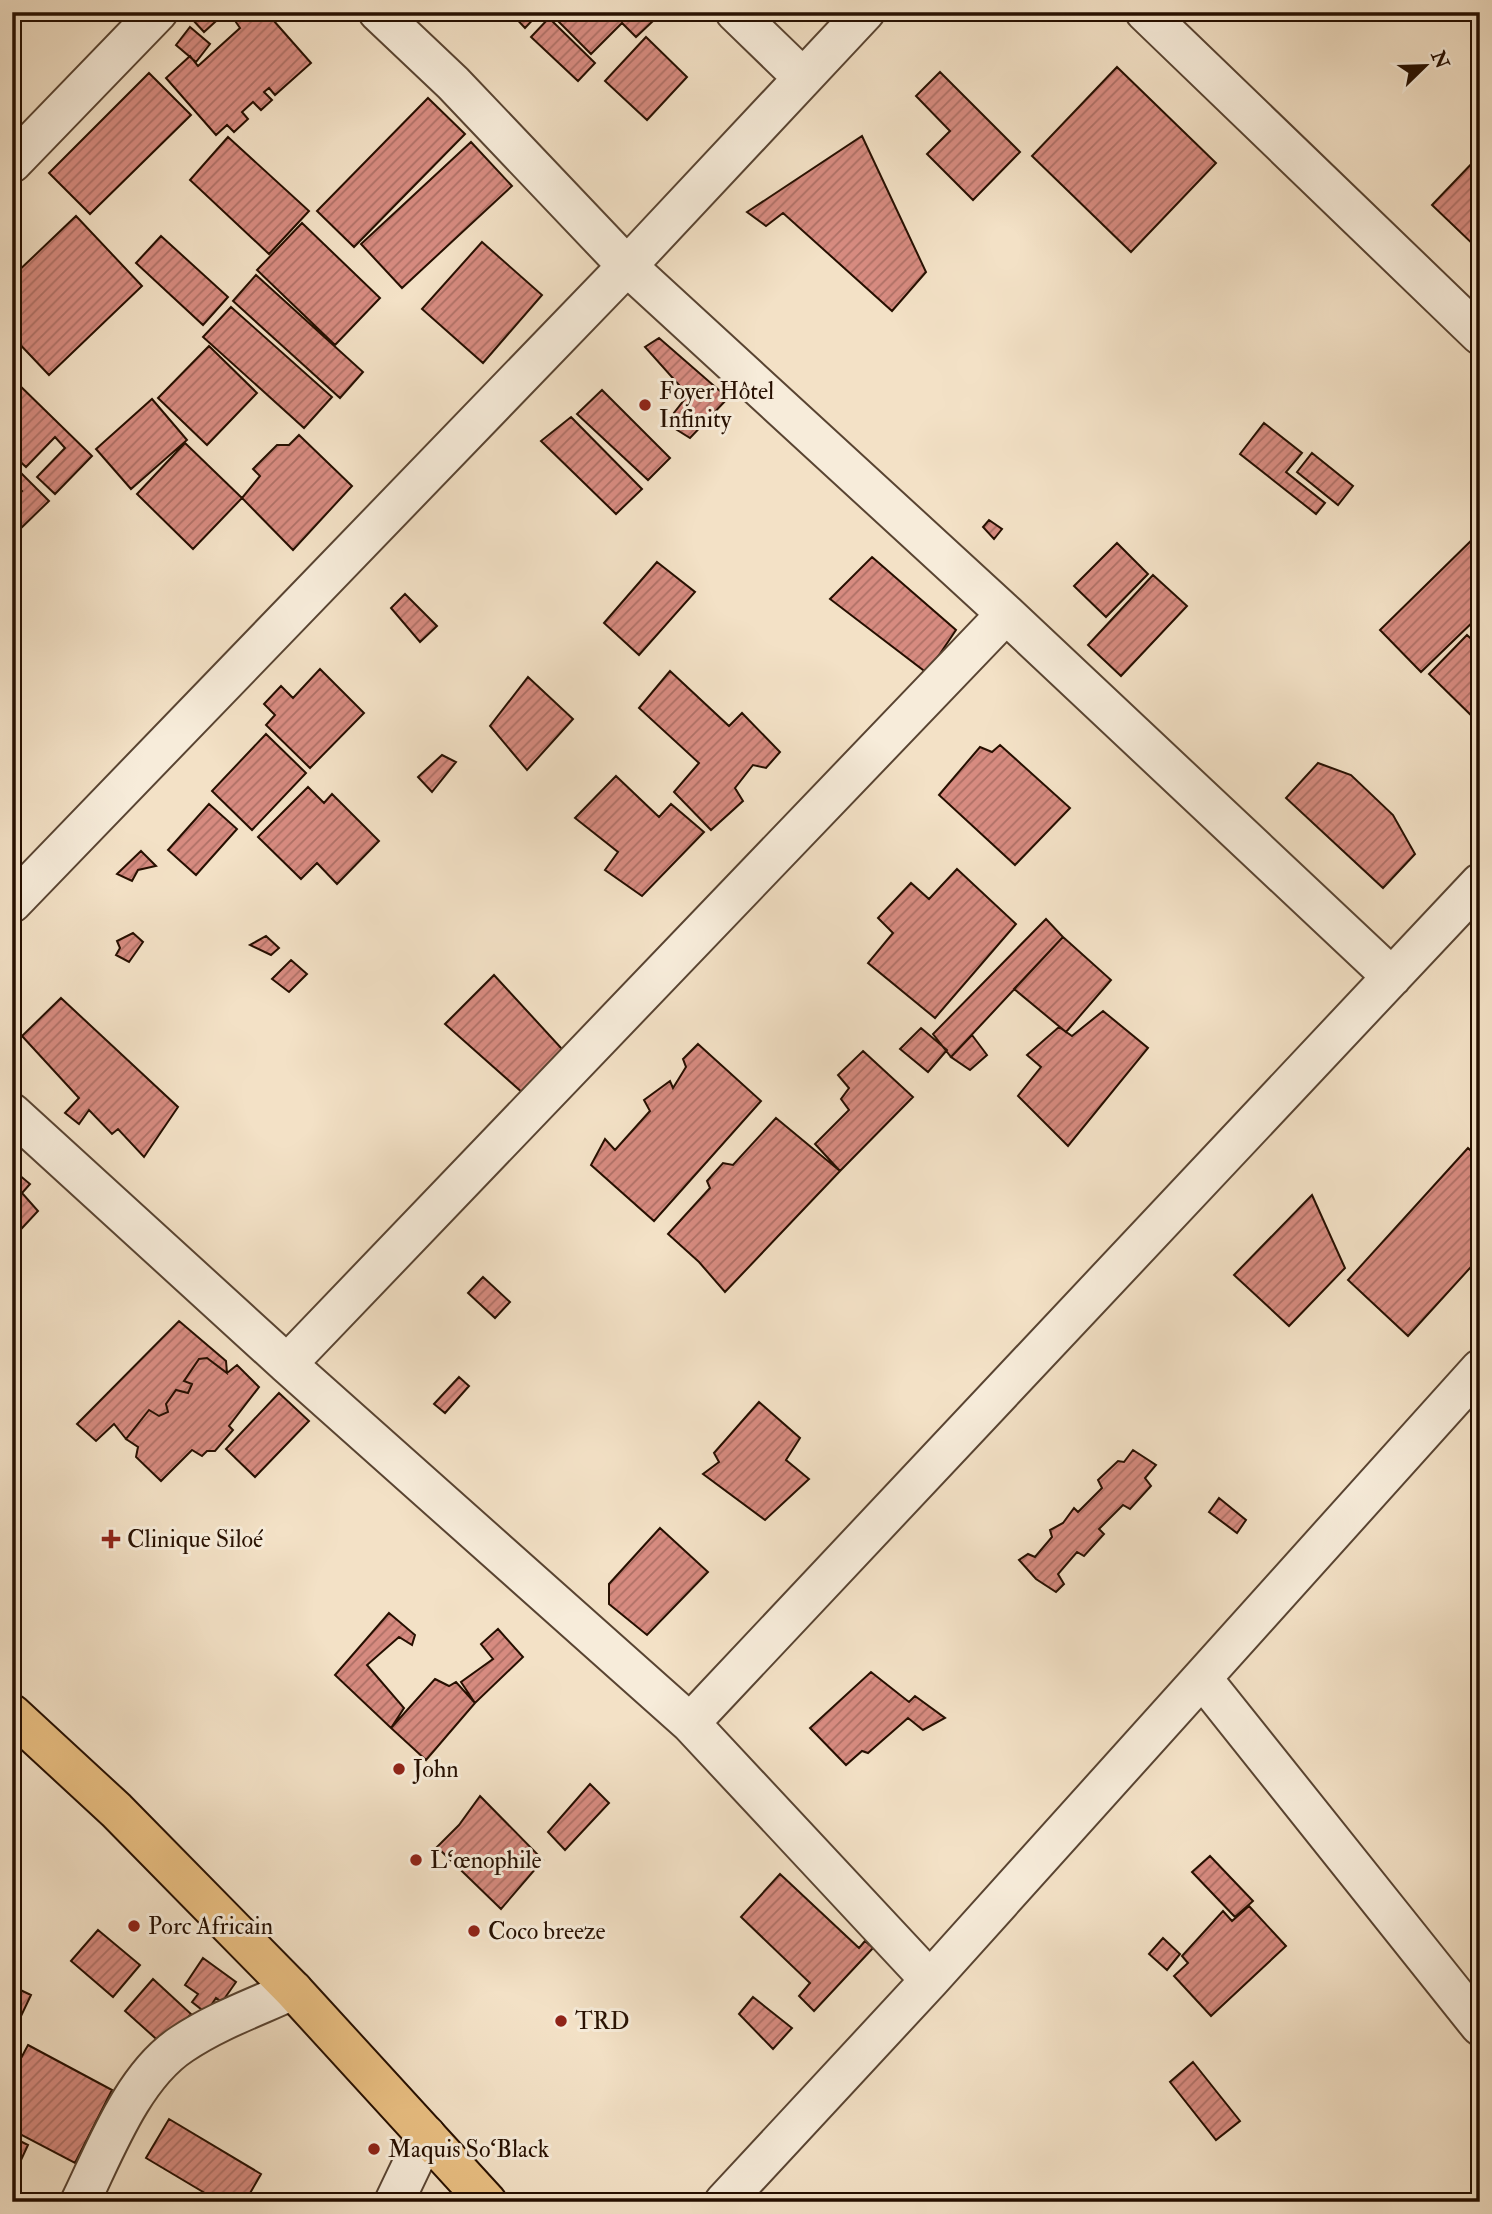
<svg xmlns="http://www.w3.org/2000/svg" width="1492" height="2214" font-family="'IM FELL Double Pica',serif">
	<defs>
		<pattern id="building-hatch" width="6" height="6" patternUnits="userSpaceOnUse" patternTransform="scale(1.75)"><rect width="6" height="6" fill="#d78b80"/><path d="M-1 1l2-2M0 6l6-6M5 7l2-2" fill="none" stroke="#ae7066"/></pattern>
	</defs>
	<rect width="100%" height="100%" fill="#f3e1c6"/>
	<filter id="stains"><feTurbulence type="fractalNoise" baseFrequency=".00286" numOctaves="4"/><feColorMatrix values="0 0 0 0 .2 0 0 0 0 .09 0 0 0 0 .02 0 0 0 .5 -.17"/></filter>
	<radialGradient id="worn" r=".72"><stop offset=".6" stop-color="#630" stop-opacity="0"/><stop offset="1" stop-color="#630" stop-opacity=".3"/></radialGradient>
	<path fill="url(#building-hatch)" stroke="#260f00" stroke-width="2" d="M199,12H226L204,32L192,19Z
		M266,12L311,63L275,95L269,88L264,92L272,100L261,110L253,102L242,112L248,119L234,132L227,125L216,135L166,78L190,56L198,66L240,28L229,12Z
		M510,12H540L525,28Z
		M549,12H644L653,21L636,37L622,23L591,54Z
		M549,18L595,63L578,81L531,37Z
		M190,27L210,44L196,62L176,45Z
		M646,37L687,77L647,120L605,81Z
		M1117,67L1216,163L1131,252L1032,156Z
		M940,72L1020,152L973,200L927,154L950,131L916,96Z
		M149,73L191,115L90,214L49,173Z
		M428,98L465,134L354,247L317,211Z
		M862,136L926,272L892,311L783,213L766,226L747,212Z
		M228,137L309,211L269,254L190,180Z
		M471,142L512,186L402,288L361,244Z
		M1478,157L1480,159V251L1432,205Z
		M76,216L142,286L49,375L12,336V277Z
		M302,223L380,298L335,345L257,270Z
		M161,236L228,297L203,325L136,263Z
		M482,242L542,295L483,363L422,309Z
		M256,275L363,372L340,398L233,301Z
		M231,307L332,397L304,428L203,337Z
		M659,338L728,398L690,438L666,423L688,395L645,347Z
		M209,346L257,393L207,445L158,398Z
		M12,378L92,456L55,494L37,477L65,448L55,437L26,467L12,454V416L20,409L12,401Z
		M602,390L670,458L648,480L577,414Z
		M152,399L187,440L131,489L96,449Z
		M571,417L642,489L616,514L541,441Z
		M1264,423L1302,453L1286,472L1325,503L1316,514L1240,454Z
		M299,435L352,486L293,550L242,498L260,476L253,469L277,445H289Z
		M185,443L242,498L193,549L137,494Z
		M1312,453L1353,486L1338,505L1297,472Z
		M12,464L49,501L18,531L12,525V501L22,491L12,483Z
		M989,520L1002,529L994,539L983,527Z
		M1480,532V615L1421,672L1380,630Z
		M1117,543L1148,574L1106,617L1074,586Z
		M872,557L956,630L927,673L830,599Z
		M657,562L695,592L639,655L604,623Z
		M1153,575L1187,606L1121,676L1088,645Z
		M405,594L437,626L420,642L391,608Z
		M1467,635L1480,647V724L1429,674Z
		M320,669L364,713L310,768L266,725L275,715L264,704L281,686L293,698Z
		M670,671L729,726L742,713L780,752L766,768L753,765L735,788L743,801L711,830L674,792L699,763L639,708Z
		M528,677L573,719L527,770L490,726Z
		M266,734L306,773L252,830L212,791Z
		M1000,745L1070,808L1015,865L939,795L980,747L992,752Z
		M442,755L456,762L432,792L418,777Z
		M1318,763L1351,775L1393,815L1415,854L1383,888L1286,798Z
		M616,776L659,817L671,804L704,832L642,896L605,870L618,852L575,818Z
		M308,787L324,803L332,794L379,841L337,884L317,863L301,879L258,837Z
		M209,804L237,829L196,875L168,850Z
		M141,851L156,866L138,870L132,881L117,874Z
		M957,869L1016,924L935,1018L868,963L893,933L878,918L911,883L929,899Z
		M1046,919L1063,937L951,1057L933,1034Z
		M133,933L143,942L129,962L116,955L120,948L117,941Z
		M266,936L279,948L271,955L250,945Z
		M1063,937L1111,980L1066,1032L1014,989Z
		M291,960L307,974L289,992L272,979Z
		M494,975L562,1049L524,1094L445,1024Z
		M61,998L178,1107L144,1157L118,1129L112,1134L89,1110L79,1124L65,1113L79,1098L22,1036Z
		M1103,1011L1148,1048L1068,1146L1018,1096L1041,1067L1027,1055L1059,1027L1072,1036Z
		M921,1028L947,1050L928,1072L900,1049Z
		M972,1035L987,1055L970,1070L951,1057Z
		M698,1044L761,1101L654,1221L591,1165L605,1139L615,1150L650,1111L644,1100L670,1081L673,1088L686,1067L683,1059Z
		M863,1051L913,1097L840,1171L815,1144L849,1110L841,1099L849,1088L838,1075Z
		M776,1118L840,1171L725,1292L699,1262L668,1234L710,1188L707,1181L723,1163L733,1165Z
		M1468,1148L1480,1159V1257L1408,1336L1348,1280Z
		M12,1169L30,1184L22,1193L38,1211L12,1239Z
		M1312,1195L1345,1268L1289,1326L1234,1275Z
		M483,1277L510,1302L495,1318L468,1293Z
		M179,1321L226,1361L227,1373L207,1358L199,1359L184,1381L192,1384L188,1393L176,1390L166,1404L168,1412L159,1416L149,1410L126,1439L114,1424L96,1441L77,1424Z
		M207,1358L227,1373L237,1365L259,1387L229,1426L233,1430L215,1451H207L202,1456L192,1450L161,1481L136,1457L138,1447L126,1439L149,1410L159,1416L168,1412L166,1404L176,1390L188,1393L192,1384L184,1381L199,1359Z
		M459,1377L469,1386L445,1413L434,1404Z
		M279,1393L309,1421L255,1477L226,1449Z
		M759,1402L800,1438L786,1460L809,1479L765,1520L703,1474L719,1462L714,1453Z
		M1133,1450L1156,1465L1145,1478L1151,1486L1130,1509L1123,1505L1099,1529L1104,1534L1084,1556L1077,1552L1058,1574L1064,1584L1056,1592L1036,1579L1019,1560L1028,1554L1035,1557L1052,1537L1050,1530L1063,1523L1074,1508L1078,1512L1102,1488L1098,1480L1118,1461L1124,1462Z
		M1219,1498L1246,1520L1237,1533L1209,1512Z
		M660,1528L708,1572L647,1635L609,1604V1584Z
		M389,1613L415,1635L412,1645L399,1637L367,1665L404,1708L391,1728L335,1675Z
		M498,1629L523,1657L475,1703L461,1682L493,1659L481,1644Z
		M871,1672L909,1702L915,1696L945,1718L923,1730L908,1718L868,1753L862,1751L846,1765L810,1728Z
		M435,1679L449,1686L456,1682L475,1703L426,1760L391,1728Z
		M590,1784L609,1803L565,1850L548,1832Z
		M480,1796L543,1860L501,1909L437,1847L459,1825Z
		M1210,1856L1253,1901L1235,1917L1192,1872Z
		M780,1874L859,1948L865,1941L873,1948L814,2011L799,1996L810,1983L741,1917Z
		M1249,1906L1286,1946L1211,2016L1174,1976L1188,1963L1182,1956L1223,1911L1232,1921Z
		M98,1930L140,1965L113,1997L71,1961Z
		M1163,1938L1180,1954L1167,1970L1149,1954Z
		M203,1958L236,1982L222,2002L216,1998L206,2013L192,2002L198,1994L185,1985Z
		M153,1979L191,2014L163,2045L125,2011Z
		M12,1986L31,1995L12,2035Z
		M753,1997L792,2028L773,2049L739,2014Z
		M28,2045L112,2090L75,2163L12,2130V2075Z
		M1193,2062L1240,2121L1216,2140L1170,2082Z
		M169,2119L261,2174L245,2202H220L146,2158Z
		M12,2137L28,2145L21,2160L12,2155Z"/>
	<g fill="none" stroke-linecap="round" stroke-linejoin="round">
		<g stroke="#594432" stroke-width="42">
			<path id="minor" d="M378,12L453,83L627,266L1006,614L1392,977
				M735,12L802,77
				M1145,12L1480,335
				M12,163L158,12
				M12,903L627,266L865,12
				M12,1113L287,1364L690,1723L930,1980
				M287,1364L1006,614
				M1202,1678L1480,2026
				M690,1723L1480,883
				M80,2202C105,2151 133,2076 182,2044C216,2021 256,2007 293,1990
				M394,2202L426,2135
				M724,2202L930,1980L1480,1369"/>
		</g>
		<g stroke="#260f00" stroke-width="42">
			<path id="major" d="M12,1714L116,1810L293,1990L487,2202"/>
		</g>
		<use href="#minor" stroke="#f7ecda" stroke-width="38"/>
		<use href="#major" stroke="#eac083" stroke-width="38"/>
	</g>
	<g fill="#8f2418" stroke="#f7ecda" stroke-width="2.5">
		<circle cx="645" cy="405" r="7"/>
		<path d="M107.5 1528.5h7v7h7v7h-7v7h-7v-7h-7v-7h7z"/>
		<circle cx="399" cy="1769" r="7"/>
		<circle cx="416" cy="1860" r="7"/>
		<circle cx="134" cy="1926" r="7"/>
		<circle cx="474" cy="1931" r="7"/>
		<circle cx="561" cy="2021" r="7"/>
		<circle cx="374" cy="2149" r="7"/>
	</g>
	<g text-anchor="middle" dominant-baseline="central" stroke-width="6" stroke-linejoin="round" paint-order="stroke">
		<g font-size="24" fill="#260f00" stroke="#f7ecda" text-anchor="start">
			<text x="659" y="391">Foyer Hôtel<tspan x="659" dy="28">Infinity</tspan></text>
			<text x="127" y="1539">Clinique Siloé</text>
			<text x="413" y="1769">John</text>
			<text x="430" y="1860">L‘œnophile</text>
			<text x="148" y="1926">Porc Africain</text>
			<text x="488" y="1931">Coco breeze</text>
			<text x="575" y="2021">TRD</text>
			<text x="388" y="2149">Maquis So‘Black</text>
		</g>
	</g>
	<rect width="1492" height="2214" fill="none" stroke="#f3e1c6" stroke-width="42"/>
	<rect x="14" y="14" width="1464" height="2186" fill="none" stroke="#260f00" stroke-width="3.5"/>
	<rect x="21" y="21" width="1450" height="2172" fill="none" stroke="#260f00" stroke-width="2"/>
	<g transform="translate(1425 66) rotate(67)" stroke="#f7ecda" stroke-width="5" paint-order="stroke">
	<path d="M0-5L12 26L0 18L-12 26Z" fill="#260f00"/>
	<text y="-10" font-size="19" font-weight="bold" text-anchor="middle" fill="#260f00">N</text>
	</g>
	<rect width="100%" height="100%" filter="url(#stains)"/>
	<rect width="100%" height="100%" fill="url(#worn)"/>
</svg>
